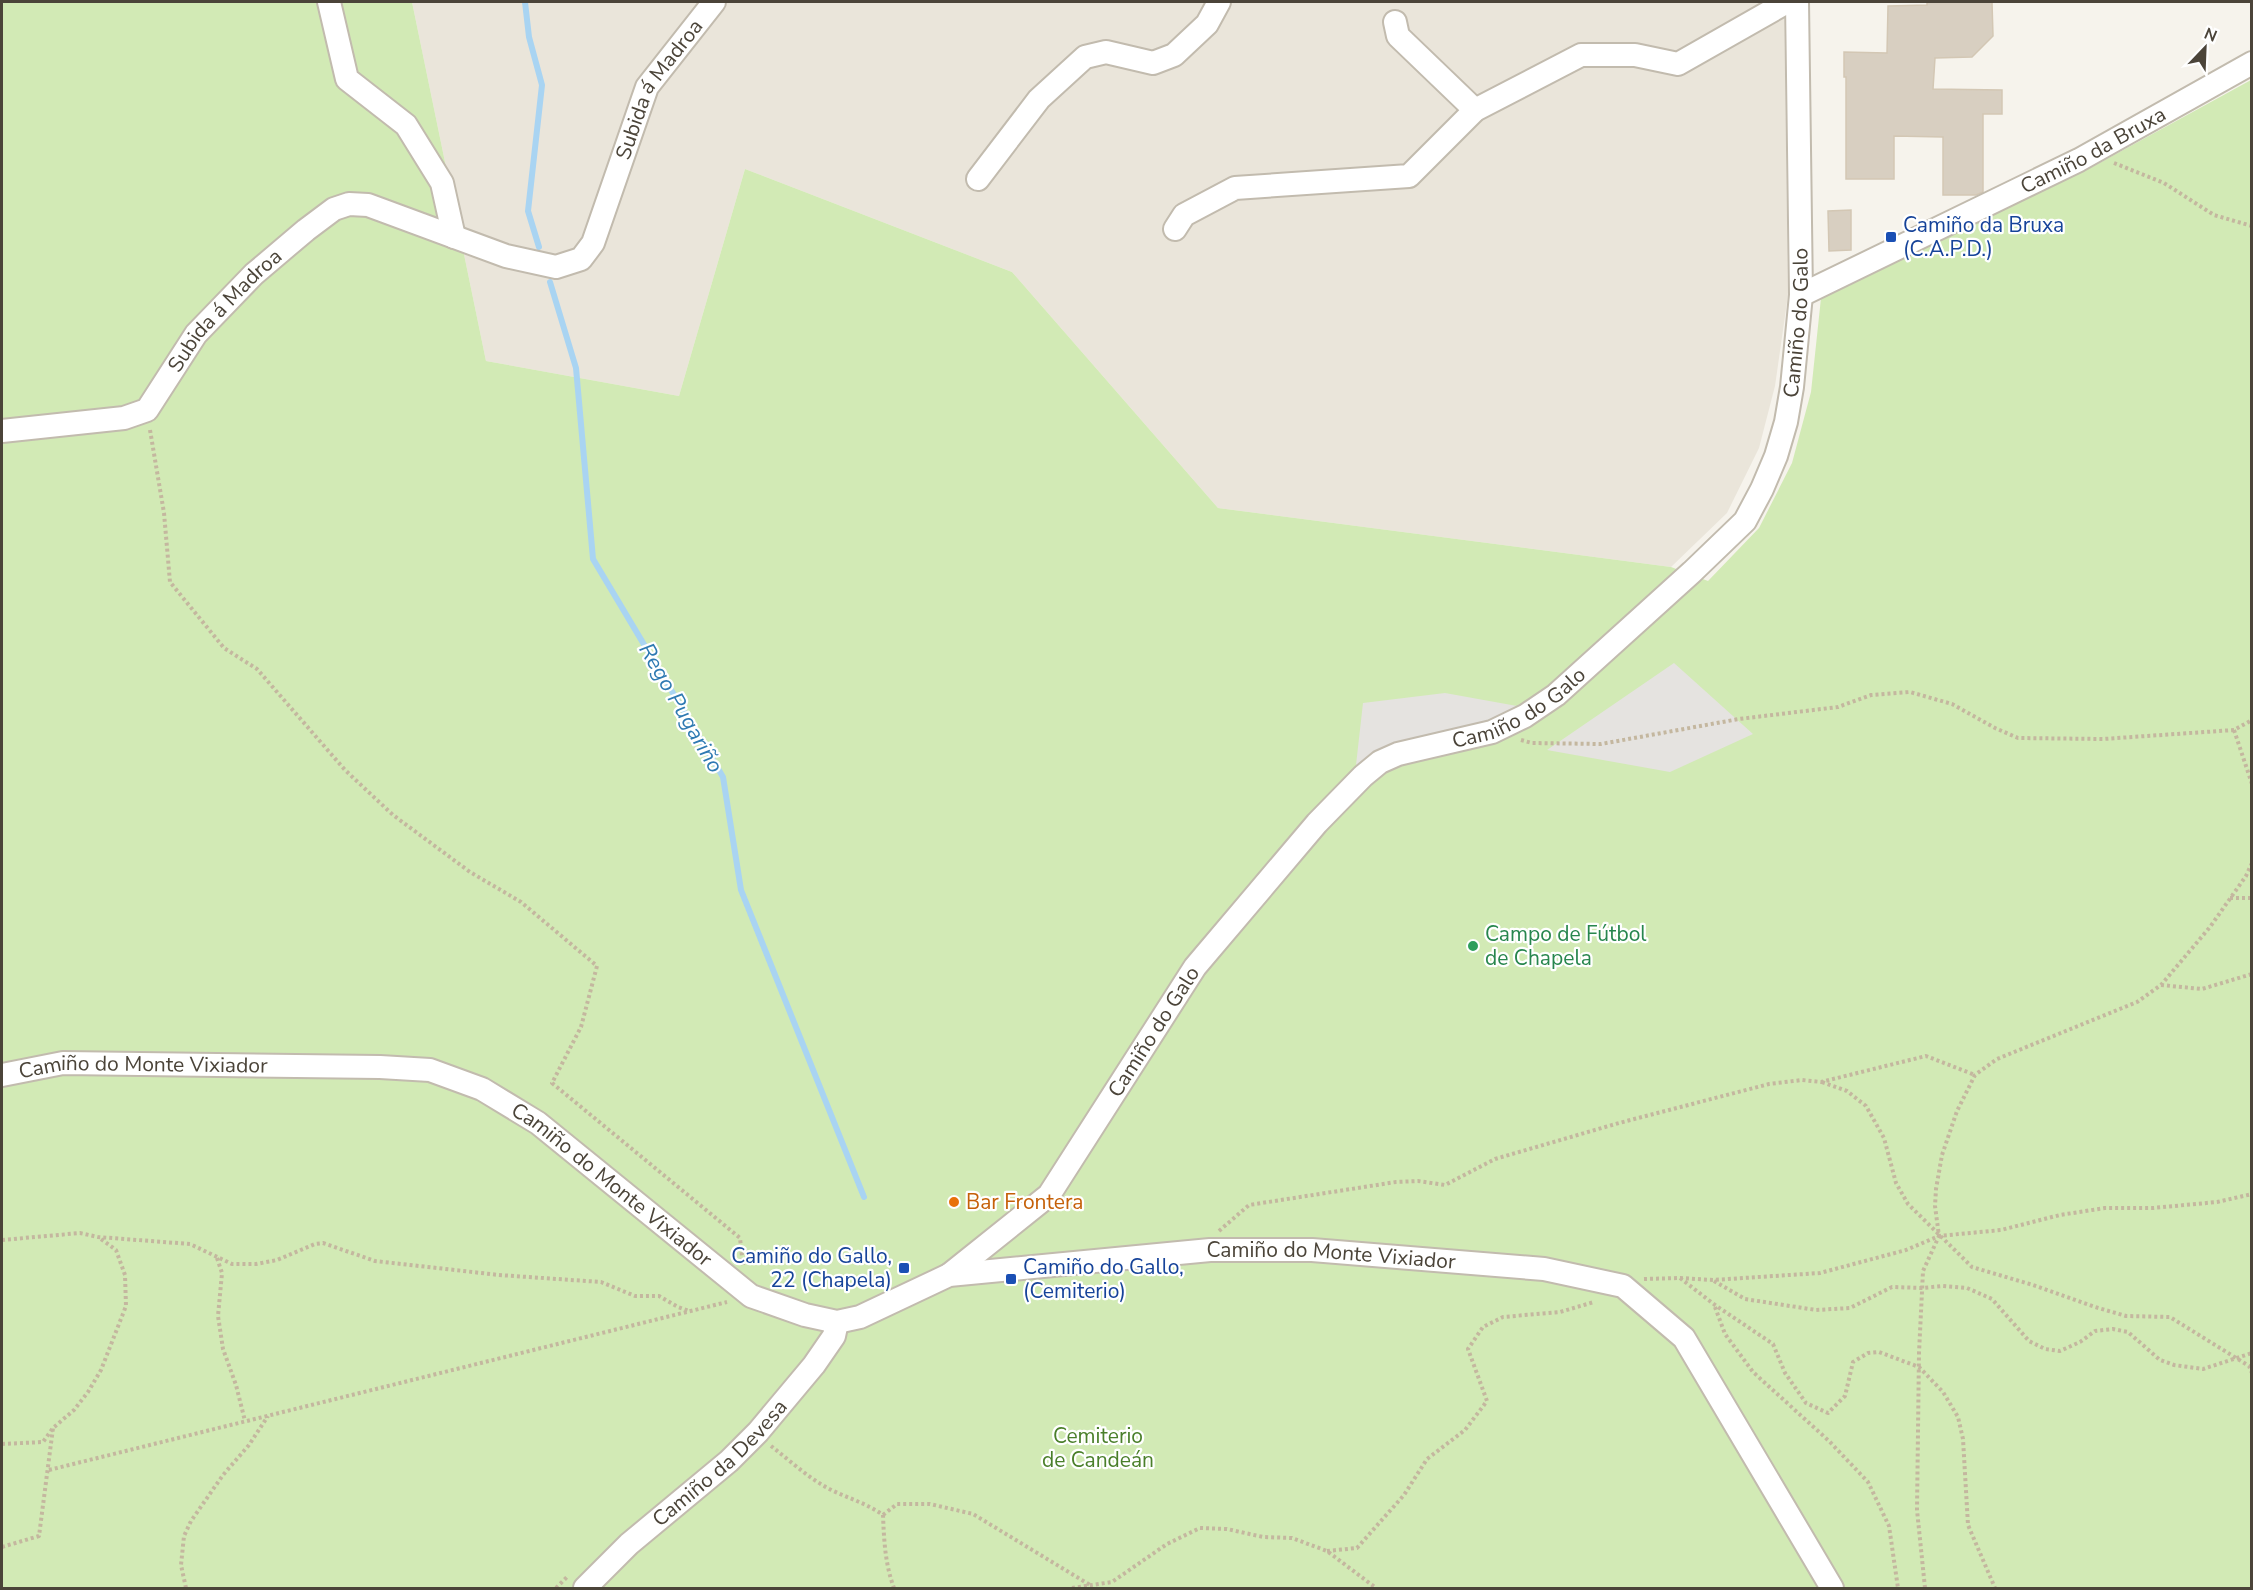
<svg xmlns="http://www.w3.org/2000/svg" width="2253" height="1590" font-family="'Nunito Sans',sans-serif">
	<rect width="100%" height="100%" fill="#f6f3ec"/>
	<path fill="#eae5da" d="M412,2H1784L1788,295L1775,386L1759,448L1727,513L1671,567L1218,508L1012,272L745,169L679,396L486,361Z"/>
	<path fill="#d2eab5" d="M2,2H412L486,361L679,396L745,169L1012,272L1218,508L1671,567L1708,581L1759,528L1792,463L1811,392L1821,298L2094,166L2251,80V1588H2Z"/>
	<path fill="#e5e3e0" d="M1674,663L1753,734L1670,772L1547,750Z
		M1445,693L1517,706L1474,727L1381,751L1356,765L1363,703Z"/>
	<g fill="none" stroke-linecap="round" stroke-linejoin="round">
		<path stroke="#a9d4f2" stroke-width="6" d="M525,2L529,37L542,85L528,211L539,247
			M550,282L576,368L593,559L723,777L741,890L864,1197"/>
	</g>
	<path fill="#d8cfc1" stroke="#d3c7b4" stroke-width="1.5" d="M1927,2H1992L1993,36L1972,57L1935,58L1933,89L2002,90V114H1983V192L1976,195H1943V137L1894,136V179H1846V77H1844V52L1887,53L1888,6L1927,5Z
		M1851,210V250L1829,251L1828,211Z"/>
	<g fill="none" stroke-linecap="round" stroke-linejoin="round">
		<g stroke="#c2bbae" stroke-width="26">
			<g id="minor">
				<path d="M329,2L347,79L406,125L442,183L454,237"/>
				<path d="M1395,22L1398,36L1475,110"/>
				<path d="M978,179L1039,99L1085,57L1106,52L1153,63L1174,55L1207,24L1219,2"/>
				<path d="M1175,229L1184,215L1235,188L1409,176L1475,110L1581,55H1635L1678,64L1787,2"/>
				<path id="s1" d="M1801,295L2079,160L2252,63"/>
				<path id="s2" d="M2,431L124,418L147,410L196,334L254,274L306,230L334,209L349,204L368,205L506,256L556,267L581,259L593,243L647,87L714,2"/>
				<path id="s3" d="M2,1075L63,1063L380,1067L430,1070L482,1089L538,1123L751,1296L805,1315L837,1322L860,1317L949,1275L1210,1250H1312L1544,1269L1623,1286L1684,1338L1832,1588"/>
				<path id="s4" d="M949,1275L1049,1195L1195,967L1317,823L1363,776L1380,762L1398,754L1492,732L1525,716L1556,695L1692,572L1745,521L1762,489L1776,456L1786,422L1792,387L1801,295L1797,2"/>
				<path id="s5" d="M585,1588L629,1544L729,1461L758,1432L814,1365L834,1336L837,1322"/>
			</g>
		</g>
		<path stroke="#c4b79f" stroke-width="4" stroke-dasharray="3 3" stroke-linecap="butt" d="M2114,163L2164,183L2214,215L2252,226
			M150,430L164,513L170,582L224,648L257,669L345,770L393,815L470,872L521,902L597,966L581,1027L552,1083L740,1238L743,1265
			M2234,730L2252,784
			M1521,740L1532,743L1601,744L1739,719L1838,707L1871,695L1910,692L1952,704L1995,728L2018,738L2103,739L2234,730L2252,720
			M2230,898H2252
			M2161,985L2202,989L2252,974
			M1822,1082L1847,1091L1866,1106L1884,1138L1896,1183L1908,1204L1972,1267L2033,1285L2095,1307L2126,1316L2170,1317L2249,1366L2252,1373
			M1219,1231L1249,1205L1396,1182L1418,1181L1445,1185L1495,1159L1619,1123L1769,1084L1802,1080L1821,1082L1926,1056L1975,1075
			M2,1240L80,1233L98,1237L190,1244L232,1264H256L277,1260L315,1244L323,1243L375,1261L499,1275L601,1282L635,1296H659L678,1307L689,1311
			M217,1258L222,1273L218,1316L223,1349L236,1385L245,1421
			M1680,1278L1715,1305L1773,1344L1785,1373L1806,1403L1828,1413L1845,1396L1853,1362L1868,1353L1879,1352L1919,1367L1943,1392L1958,1417L1963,1439L1968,1525L1995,1588
			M1644,1279L1680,1278L1713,1280L1820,1273L1906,1250L1939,1236L2001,1230L2060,1215L2105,1208H2153L2217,1202L2252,1194
			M1714,1281L1745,1299L1816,1310L1850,1308L1892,1287L1922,1288L1943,1286L1967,1288L1992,1299L2029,1341L2045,1349L2060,1351L2080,1342L2095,1331L2113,1329L2128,1332L2160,1360L2174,1365L2203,1369L2252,1353
			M1715,1307L1725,1334L1753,1372L1829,1441L1868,1482L1889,1526L1898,1588
			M2,1444L43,1442L53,1428L74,1410L88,1392L101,1370L126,1306L125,1275L116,1250L98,1237
			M771,1446C788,1459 805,1475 824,1486C843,1497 865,1502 883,1515C884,1540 885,1564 894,1588
			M49,1470L727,1302
			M883,1515L897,1504H930L973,1514L1090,1585
			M2,1547L39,1536L53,1428
			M1327,1551L1357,1548L1404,1495L1427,1459L1465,1430L1487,1401L1468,1349L1483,1327L1503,1317L1560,1312L1594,1302
			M186,1588L181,1565L184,1536L191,1521L223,1475L249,1445L268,1416
			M556,1588L568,1576
			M1072,1588L1112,1582L1167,1544L1200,1528L1227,1529L1263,1537L1292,1538L1327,1551L1376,1588
			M1925,1588L1917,1510L1919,1353L1923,1271L1939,1236L1935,1206L1936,1189L1942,1155L1957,1111L1975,1075L1997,1059L2137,1002L2161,985L2210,927L2246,876L2252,863"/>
		<use href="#minor" stroke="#fff" stroke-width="22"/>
	</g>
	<g fill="#1a4fb4" stroke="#fff" stroke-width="2">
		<rect x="1885" y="231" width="12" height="12" rx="3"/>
		<rect x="898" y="1262" width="12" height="12" rx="3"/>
		<rect x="1005" y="1273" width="12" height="12" rx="3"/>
	</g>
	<circle fill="#2e9e5b" stroke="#fff" stroke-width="2" cx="1473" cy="946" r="6"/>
	<circle fill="#e8710a" stroke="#fff" stroke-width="2" cx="954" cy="1202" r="6"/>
	<g text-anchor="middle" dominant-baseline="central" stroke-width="4.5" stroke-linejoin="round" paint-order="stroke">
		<g font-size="21" fill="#4b4439" stroke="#fff">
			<text stroke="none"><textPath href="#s2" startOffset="872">Subida á Madroa</textPath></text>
			<text stroke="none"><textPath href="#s1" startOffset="326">Camiño da Bruxa</textPath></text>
			<text stroke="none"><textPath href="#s2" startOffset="274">Subida á Madroa</textPath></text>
			<text stroke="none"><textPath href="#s4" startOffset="1330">Camiño do Galo</textPath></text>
			<text stroke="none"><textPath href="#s4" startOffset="826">Camiño do Galo</textPath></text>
			<text stroke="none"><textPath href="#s4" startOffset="322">Camiño do Galo</textPath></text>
			<text stroke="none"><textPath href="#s3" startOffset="142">Camiño do Monte Vixiador</textPath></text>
			<text stroke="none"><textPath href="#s3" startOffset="646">Camiño do Monte Vixiador</textPath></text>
			<text stroke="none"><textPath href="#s3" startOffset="1420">Camiño do Monte Vixiador</textPath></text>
			<text stroke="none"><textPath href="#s5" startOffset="184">Camiño da Devesa</textPath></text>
		</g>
		<g font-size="21" fill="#164399" stroke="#fff" text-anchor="start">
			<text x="1903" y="225">Camiño da Bruxa<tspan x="1903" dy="24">(C.A.P.D.)</tspan></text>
			<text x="892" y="1256" text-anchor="end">Camiño do Gallo,<tspan x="892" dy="24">22 (Chapela)</tspan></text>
			<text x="1023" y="1267">Camiño do Gallo,<tspan x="1023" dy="24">(Cemiterio)</tspan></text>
		</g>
		<g font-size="21" fill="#27864d" stroke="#fff" text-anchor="start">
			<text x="1485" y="934">Campo de Fútbol<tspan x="1485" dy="24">de Chapela</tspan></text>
		</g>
		<g font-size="21" fill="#c56008" stroke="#fff" text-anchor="start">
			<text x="966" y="1202">Bar Frontera</text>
		</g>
		<g font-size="21" fill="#4a7f2a" stroke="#fff">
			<text x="1098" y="1436">Cemiterio<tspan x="1098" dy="24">de Candeán</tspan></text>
		</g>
		<g font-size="22" font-style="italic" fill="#2e7ab2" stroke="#fff">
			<text transform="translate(681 708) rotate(60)">Rego Pugariño</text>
		</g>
	</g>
	<rect width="2253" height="1590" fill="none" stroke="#4b4439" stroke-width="6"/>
	<g transform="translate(2205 48) rotate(23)" stroke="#ffffff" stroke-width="4.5" paint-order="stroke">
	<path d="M0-4.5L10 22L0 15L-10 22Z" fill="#4b4439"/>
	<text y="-9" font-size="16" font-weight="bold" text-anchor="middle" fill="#4b4439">N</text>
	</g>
</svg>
